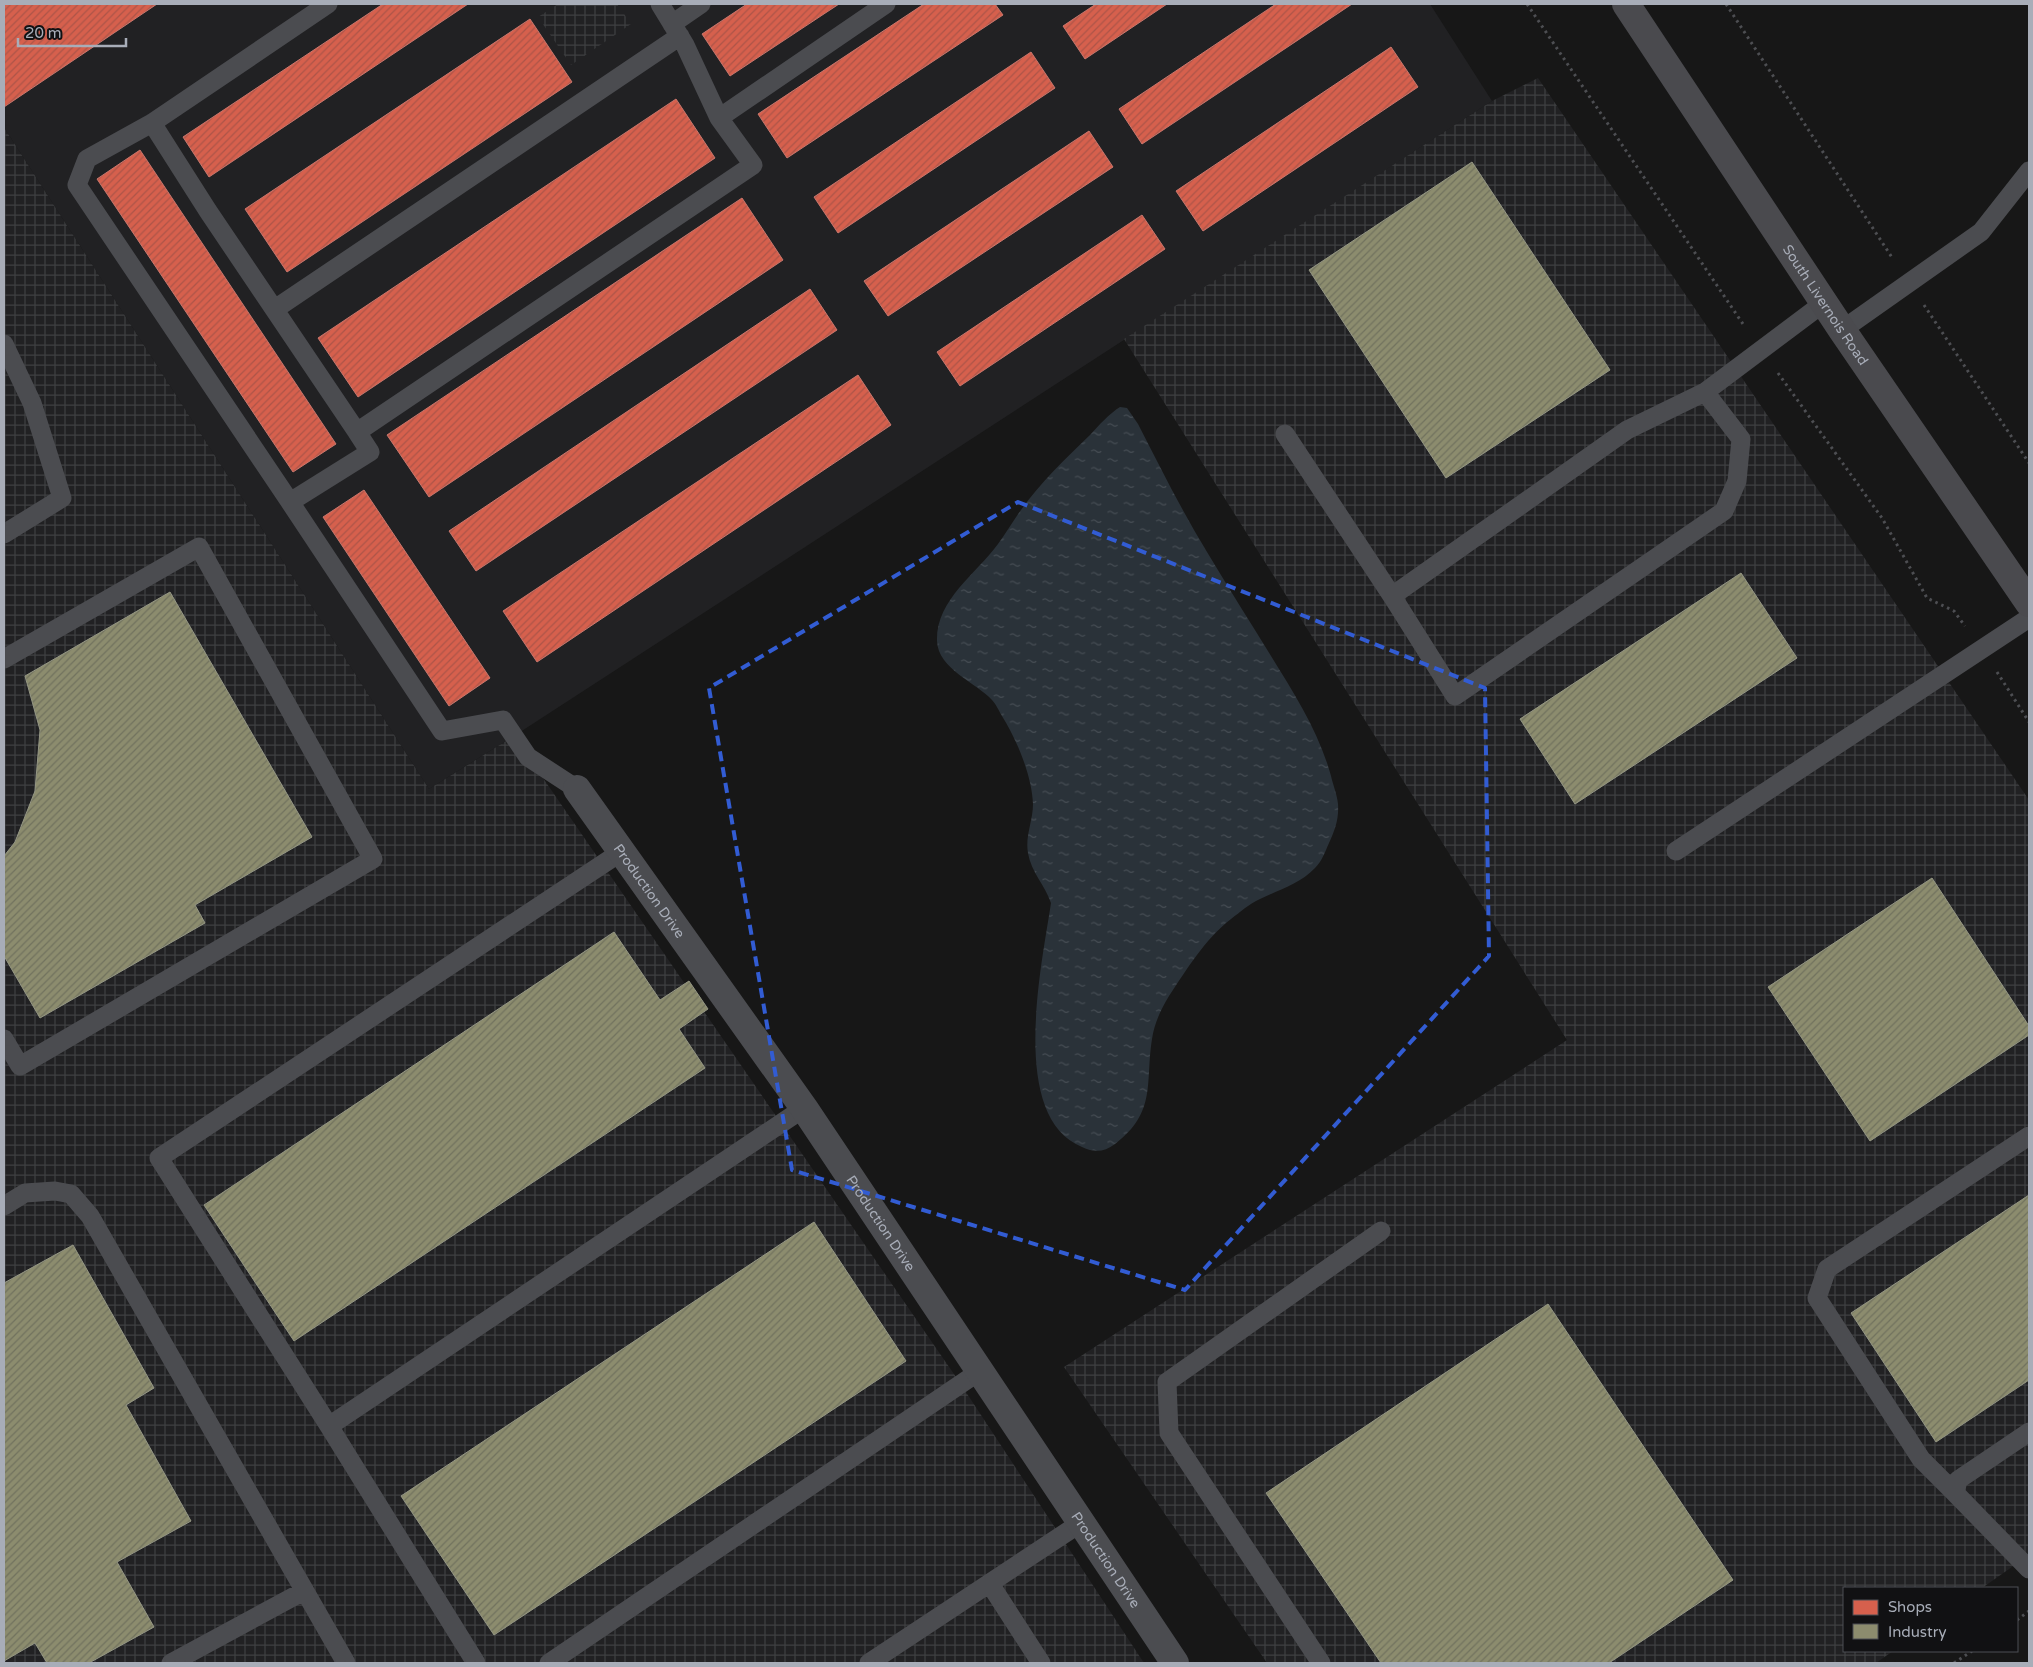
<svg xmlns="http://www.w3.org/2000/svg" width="2033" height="1667" font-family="'Varela Round',sans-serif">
	<defs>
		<pattern id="industrial-grid" width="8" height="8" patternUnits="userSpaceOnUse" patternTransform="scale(1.25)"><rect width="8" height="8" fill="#212123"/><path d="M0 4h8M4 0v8" fill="none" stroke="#3e3f41"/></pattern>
		<pattern id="water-ripples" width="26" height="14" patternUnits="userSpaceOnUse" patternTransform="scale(1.25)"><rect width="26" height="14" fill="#2a3239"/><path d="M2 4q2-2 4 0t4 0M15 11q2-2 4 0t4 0" fill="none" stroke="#464d54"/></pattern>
		<pattern id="shops-hatch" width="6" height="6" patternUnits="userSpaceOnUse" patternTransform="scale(1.25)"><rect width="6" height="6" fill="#d6604d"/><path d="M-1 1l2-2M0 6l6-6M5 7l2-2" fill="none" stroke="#ad5548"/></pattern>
		<pattern id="industry-hatch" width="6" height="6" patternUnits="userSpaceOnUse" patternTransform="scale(1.25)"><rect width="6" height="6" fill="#8c8c6e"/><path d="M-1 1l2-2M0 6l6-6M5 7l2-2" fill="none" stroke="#71725e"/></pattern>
	</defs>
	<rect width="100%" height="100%" fill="#171717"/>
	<path fill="#212123" d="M4,4H1430L1492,101L514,736L429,789L5,129L4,130Z"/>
	<path fill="url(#industrial-grid)" d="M558,4H617L631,24L571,65L538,17Z
		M1538,78L2029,800V1555L1982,1588H1844V1651H1893L1876,1663H1267L1064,1367L1567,1040L1124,339L1492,101Z
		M5,129L429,789L514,736L956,1377L1144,1663H4Z"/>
	<path fill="url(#water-ripples)" d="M1120,407L1127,408L1138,424C1160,467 1182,511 1207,552C1228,587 1250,622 1271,656C1295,695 1319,732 1331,776C1333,785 1337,794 1338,804C1339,819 1335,830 1329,843C1325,852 1322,861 1315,868C1300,884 1278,890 1260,899C1249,904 1240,912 1231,919C1205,939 1187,969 1169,996C1161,1009 1154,1024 1152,1039C1145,1083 1157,1112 1115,1144C1104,1152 1095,1153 1082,1147C1008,1117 1042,964 1051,903C1045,885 1031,872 1028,853C1025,836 1033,821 1033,804C1032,776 1017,740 1002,716C999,711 996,704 992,700C977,683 938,669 937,641C936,600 976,574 998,544C1006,533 1013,521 1021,510C1040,483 1066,458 1090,435C1099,425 1109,414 1120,407Z"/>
	<path fill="url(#shops-hatch)" stroke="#c8776d" d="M4,4H157L4,107Z
		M383,4H468L209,177L183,137Z
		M747,4H839L730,76L702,34Z
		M924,4H995L1003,15L787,158L758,114Z
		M1096,4H1167L1085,59L1063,26Z
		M1276,4H1352L1142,144L1119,109Z
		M530,19L572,82L287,272L245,209Z
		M1391,47L1418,87L1203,231L1176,191Z
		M1031,52L1055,88L838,233L814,197Z
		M676,99L715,158L358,397L318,338Z
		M1089,131L1113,167L888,316L864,281Z
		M140,150L336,444L293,472L97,179Z
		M742,198L783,260L429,497L387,435Z
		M1142,215L1165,249L960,386L937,352Z
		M810,289L837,330L476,571L449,531Z
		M858,375L891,425L537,662L503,611Z
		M364,490L490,678L449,706L323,517Z"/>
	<path fill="url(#industry-hatch)" stroke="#949684" d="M1472,162L1610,370L1446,478L1309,270Z
		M1741,573L1797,658L1575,804L1520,719Z
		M170,592L312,837L195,905L205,923L40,1018L4,956V856L15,842L35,791L40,730L25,676Z
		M1932,878L2029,1026V1035L1870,1141L1768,987Z
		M614,932L660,1000L689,981L708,1009L679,1029L705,1068L294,1341L204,1205Z
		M2029,1195V1380L1936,1442L1851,1313Z
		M814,1222L906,1361L494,1635L401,1496Z
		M73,1245L154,1388L126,1405L191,1521L117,1562L154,1627L89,1663H47L35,1643L4,1661V1283Z
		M1548,1304L1733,1580L1609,1663H1381L1266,1493Z"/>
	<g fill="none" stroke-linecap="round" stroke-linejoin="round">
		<path stroke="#4d4e52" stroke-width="3" stroke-dasharray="2.5 4" stroke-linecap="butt" d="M1527,4L1745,327
			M1726,4L1893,259
			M1924,305L2029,463
			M1778,373L1882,518L1927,598L1954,611L1965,626
			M1997,672L2029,722
			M2017,1620L2029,1611
			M1954,1663L1972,1651"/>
		<path stroke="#4b4c50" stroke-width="19" d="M660,4L685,45L719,118
			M672,24L701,4
			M152,123L208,211L357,432
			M275,309L680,36
			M1842,330L1981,232L2029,171
			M4,344L32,403L62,498L4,534
			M1705,392L1741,439L1737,481L1724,511L1455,696L1392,596L1627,430L1705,392L1825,302
			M1285,434L1392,596
			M290,502L77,185L87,159L152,123L328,4
			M4,659L199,547L373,859L20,1066L4,1039
			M577,789L528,757L503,720L442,731L290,502L370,452L357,432L753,165L719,118L886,4
			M1676,851L2029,618
			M4,1206L25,1193L55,1191L71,1194L90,1216L346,1663
			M329,1426L804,1108
			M2029,1432L1958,1480L1955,1493L2029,1569
			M1955,1493L1921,1459L1817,1298L1827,1269L2029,1136
			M990,1584L1041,1663
			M171,1663L304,1591
			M476,1663L329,1426L159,1158L621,852
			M549,1663L980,1371
			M869,1663L1082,1522
			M1321,1663L1169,1433L1167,1382L1381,1231"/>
		<path stroke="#4b4c50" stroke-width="28" id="s1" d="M577,789L804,1108L1175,1663"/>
		<path stroke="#4a4a4e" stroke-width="28" id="s2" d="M1626,4L1842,330L2029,603"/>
	</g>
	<path fill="none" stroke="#325cd3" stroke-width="4" stroke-dasharray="10 6" stroke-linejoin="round" d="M1018,502L1485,688L1489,956L1185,1290L792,1170L709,688Z"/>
	<g text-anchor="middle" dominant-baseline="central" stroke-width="5" stroke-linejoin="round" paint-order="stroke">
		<g font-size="14" fill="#a8adb8" stroke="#111113">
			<text stroke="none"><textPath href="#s2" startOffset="361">South Livernois Road</textPath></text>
			<text stroke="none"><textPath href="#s1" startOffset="125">Production Drive</textPath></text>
			<text stroke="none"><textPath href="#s1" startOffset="530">Production Drive</textPath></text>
			<text stroke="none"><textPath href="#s1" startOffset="935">Production Drive</textPath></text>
		</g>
	</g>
	<rect width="2033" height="1667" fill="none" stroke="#a8adb8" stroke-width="10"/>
	<rect x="1843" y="1587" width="175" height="65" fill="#111113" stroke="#4d4f55"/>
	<rect x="1853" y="1600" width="25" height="15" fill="#d6604d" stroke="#4d4f55"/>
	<text x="1888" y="1612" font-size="15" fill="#a8adb8">Shops</text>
	<rect x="1853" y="1624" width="25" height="15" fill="#8c8c6e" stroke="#4d4f55"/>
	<text x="1888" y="1637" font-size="15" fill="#a8adb8">Industry</text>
	<path d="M18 38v8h108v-8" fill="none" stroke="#a8adb8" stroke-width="2.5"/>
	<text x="25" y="38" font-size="15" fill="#a8adb8" stroke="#111113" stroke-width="4" paint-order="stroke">20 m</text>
</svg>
